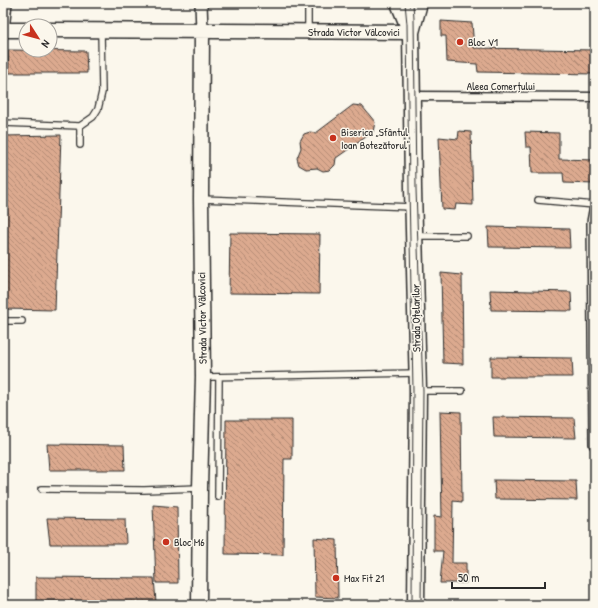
<svg xmlns="http://www.w3.org/2000/svg" width="598" height="608" font-family="'Patrick Hand',sans-serif">
	<defs>
		<pattern id="building-back-hatch" width="6" height="6" patternUnits="userSpaceOnUse"><rect width="6" height="6" fill="#dcaa8f"/><path d="M-1 5l2 2M0 0l6 6M5-1l2 2" fill="none" stroke="#b38b75"/></pattern>
	</defs>
	<rect width="100%" height="100%" fill="#fbf7ec"/>
	<filter id="ink" filterUnits="userSpaceOnUse"><feTurbulence type="fractalNoise" baseFrequency=".025" numOctaves="2"/><feDisplacementMap in="SourceGraphic" scale="8" xChannelSelector="R" yChannelSelector="G"/><feConvolveMatrix kernelMatrix="1 2 1 2 8 2 1 2 1" color-interpolation-filters="sRGB"/></filter>
	<g filter="url(#ink)">
		<path fill="url(#building-back-hatch)" stroke="#2b2b2b" d="M441,21L472,23L474,48L595,50V74L478,72L477,64L447,62L446,36H441Z
			M8,50L86,51L87,73H9Z
			M353,105L362,106L375,122L373,132L336,158L335,165L330,170L323,171L317,168L306,169L299,165L297,158L301,148L300,141L304,134L310,132L316,133Z
			M459,131L471,132L473,205L456,204L455,210L442,209L439,137L458,139Z
			M525,132L559,133V159L595,160V184L564,183L563,173H532L531,147H526Z
			M61,135L55,310L3,309V136Z
			M488,227L569,229L570,248L489,247Z
			M230,233L320,234L319,294L229,293Z
			M441,273L462,275L463,364L443,363Z
			M490,290L571,292L572,311L491,310Z
			M491,357L572,358L573,377H491Z
			M440,411L461,412L462,502L453,501L452,563H466V583H440L443,551H434V516L442,517Z
			M493,417L574,418L576,438L494,437Z
			M226,420H292V459H284L283,555L225,554Z
			M47,444L124,445L125,470H49Z
			M494,480L576,481L577,500L495,499Z
			M153,505L177,507L178,583H156Z
			M47,518L125,519L126,544H50Z
			M314,538L337,540L338,598L315,597Z
			M36,577L154,578L156,602L36,601Z"/>
		<g fill="none" stroke-linecap="round" stroke-linejoin="round">
			<g stroke="#2b2b2b" stroke-width="8">
				<path id="service" d="M308,31V3
					M3,123L80,126L93,117L98,109L102,92L101,31
					M80,126V145
					M201,199L412,207
					M538,200L595,205
					M415,236H467
					M3,321H22
					M204,377L417,373
					M420,391H462
					M42,489L144,490L199,488
					M218,497L219,377"/>
			</g>
			<g stroke="#2b2b2b" stroke-width="11">
				<path id="pedestrian" d="M411,96L595,97"/>
			</g>
			<g stroke="#2b2b2b" stroke-width="14">
				<path id="minor" d="M201,3L202,31
					M3,29L6,3
					M595,211L593,222L595,444"/>
			</g>
			<g stroke="#2b2b2b" stroke-width="17">
				<path id="tertiary" d="M3,30H26
					M50,30L411,32
					M199,605L200,488L203,377L201,199L202,31"/>
			</g>
			<g stroke="#2b2b2b" stroke-width="19">
				<path id="secondary" d="M399,3L411,32
					M416,605L418,390L413,189L411,32L419,3"/>
			</g>
			<use href="#service" stroke="#fbf7ec" stroke-width="5.5"/>
			<use href="#pedestrian" stroke="#fbf7ec" stroke-width="8"/>
			<use href="#minor" stroke="#fbf7ec" stroke-width="11"/>
			<use href="#tertiary" stroke="#fbf7ec" stroke-width="14"/>
			<use href="#secondary" stroke="#fbf7ec" stroke-width="16"/>
			<path stroke="#2b2b2b" stroke-width="1" d="M405,3L407,24L409,189L413,390L412,605
				M413,3L414,19L416,189L423,391L421,605"/>
		</g>
	</g>
	<g fill="#c8321e" stroke="#fbf7ec" stroke-width="1.5">
		<circle cx="460" cy="42" r="4"/>
		<circle cx="333" cy="138" r="4"/>
		<circle cx="166" cy="542" r="4"/>
		<circle cx="336" cy="578" r="4"/>
	</g>
	<g text-anchor="middle" dominant-baseline="central" stroke-width="3" stroke-linejoin="round" paint-order="stroke">
		<g font-size="11" fill="#2b2b2b" stroke="#fbf7ec">
			<text x="354" y="32">Strada Victor Vâlcovici</text>
			<text x="501" y="86">Aleea Comerțului</text>
			<text transform="translate(202 318) rotate(-91)">Strada Victor Vâlcovici</text>
			<text transform="translate(416 318) rotate(-91)">Strada Oțelarilor</text>
		</g>
		<g font-size="11" fill="#2b2b2b" stroke="#fbf7ec" text-anchor="start">
			<text x="468" y="42">Bloc V1</text>
			<text x="341" y="132">Biserica „Sfântul<tspan x="341" dy="13">Ioan Botezătorul"</tspan></text>
			<text x="174" y="542">Bloc M6</text>
			<text x="344" y="578">Max Fit 21</text>
		</g>
	</g>
	<rect width="598" height="608" fill="none" stroke="#fbf7ec" stroke-width="16"/>
	<rect x="8" y="8" width="582" height="592" fill="none" stroke="#2b2b2b" stroke-width="1.5" filter="url(#ink)"/>
	<g transform="translate(38 38) rotate(126)"><circle r="19" fill="#fbf7ec" stroke="#a8a59f"/>
	<path d="M0-3L7 15L0 10L-7 15Z" fill="#c8321e"/>
	<text y="-6" font-size="11" font-weight="bold" text-anchor="middle" fill="#2b2b2b">N</text>
	</g>
	<path d="M452 582v6h93v-6" fill="none" stroke="#2b2b2b" stroke-width="2"/>
	<text x="458" y="582" font-size="12" fill="#2b2b2b" stroke="#fbf7ec" stroke-width="3" paint-order="stroke">50 m</text>
</svg>
